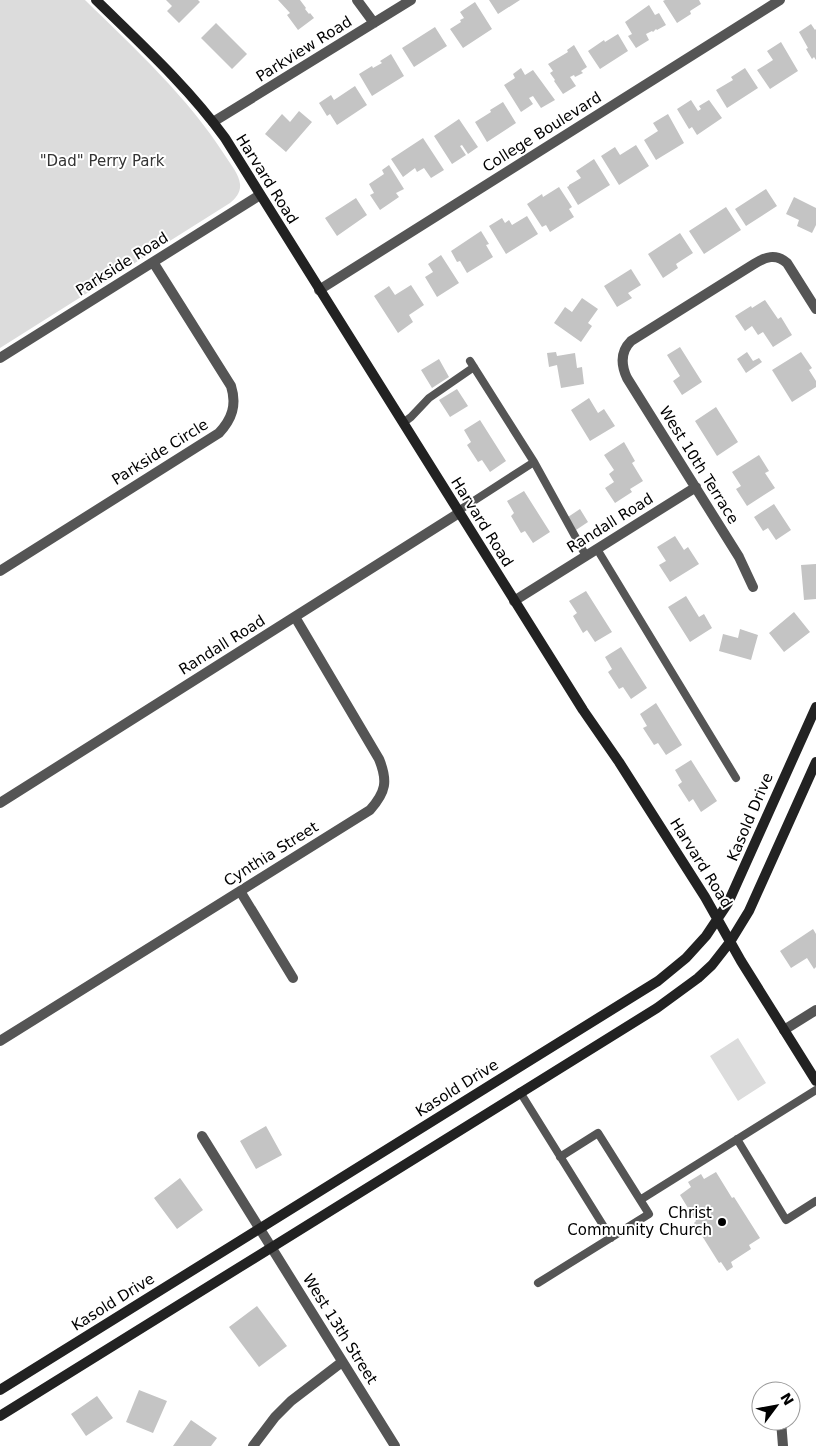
<svg xmlns="http://www.w3.org/2000/svg" width="816" height="1446" font-family="'DejaVu Sans',sans-serif">
	<rect width="100%" height="100%" fill="#fff"/>
	<path fill="#dcdcdc" d="M0,0H85C135,49 188,97 226,157C231,165 239,174 240,184C241,192 236,198 230,203L0,348Z
		M738,1038L766,1083L738,1101L710,1056Z"/>
	<path fill="#c4c4c4" d="M166,0H198L200,2L179,23L167,11L172,6Z
		M278,0H300L306,8L305,9L309,14L310,13L314,18L298,30L287,15L290,13Z
		M489,0H520L498,14Z
		M665,0H699L701,4L690,11L691,14L677,23L663,1Z
		M475,2L492,29L463,48L450,29L461,22L460,20L464,18L460,12Z
		M649,5L655,15L659,13L666,25L657,30L656,29L653,32L652,31L646,34L649,40L636,48L628,36L632,34L625,22Z
		M216,23L247,54L232,69L201,38Z
		M811,24L815,30L816,29V60L814,57L812,59L806,49L808,48L799,32Z
		M435,27L447,46L414,67L402,48Z
		M618,34L628,51L600,69L588,51L604,40L605,42Z
		M781,42L798,71L770,89L757,70L773,60L767,51Z
		M574,45L587,67L581,71L583,73L575,77L574,75L570,77L576,86L563,94L554,81L555,80L550,73L553,71L548,64L568,52L567,50Z
		M391,54L404,76L372,96L359,74L372,66L373,68L382,63L380,61Z
		M521,68L525,75L533,70L555,100L541,108L533,96L529,98L533,104L521,112L504,85L515,78L513,74Z
		M745,68L758,88L727,108L716,90L733,80L731,77Z
		M355,86L367,105L337,125L330,114L327,116L319,103L331,95L334,100Z
		M691,100L698,111L701,109L699,106L709,100L722,118L697,135L692,127L689,129L677,109Z
		M503,102L516,123L487,142L475,122L491,112L490,110Z
		M299,111L312,122L286,152L265,134L282,114L290,122Z
		M668,114L684,143L656,160L644,140L658,131L653,123Z
		M459,119L478,147L468,154L462,145L460,146L466,155L452,164L434,136Z
		M423,138L444,170L431,178L424,168L417,172L415,168L403,177L391,159Z
		M636,145L649,166L619,185L601,156L615,147L620,155Z
		M594,159L610,185L578,205L567,187L569,186V185L581,178L576,171Z
		M389,165L404,189L396,193L399,197L380,210L370,195L374,193L369,184L384,174L382,170Z
		M559,187L572,207L569,209L574,217L550,232L546,225L542,227L527,204L542,194L543,197Z
		M766,189L777,206L746,226L735,209Z
		M794,197L816,208V225L812,233L797,226L799,220L786,214Z
		M356,198L367,215L337,236L325,218Z
		M726,207L741,230L704,254L689,231Z
		M527,216L538,234L506,254L489,226L502,218L505,223L509,220L512,225Z
		M481,231L489,244L486,245L493,257L467,273L460,261L457,262L451,251Z
		M680,233L693,253L676,264L678,268L663,278L648,254Z
		M441,255L459,283L437,297L425,277L433,272L428,264Z
		M631,269L641,285L628,293L632,298L617,307L604,286Z
		M411,285L424,305L409,315L413,322L398,333L374,296L389,286L395,295Z
		M582,298L598,309L588,323L592,326L581,342L554,323L565,307L572,312Z
		M765,300L778,319L781,317L792,335L773,347L763,332L758,335L752,326L745,331L735,316L751,306L752,308Z
		M680,347L702,382L682,395L673,381L680,376L667,355Z
		M556,352L557,356L575,353L577,368L582,367L584,384L561,388L557,365L549,367L547,353Z
		M747,352L753,361L759,358L762,362L746,373L737,359Z
		M801,352L812,368L809,370L816,381V387L792,402L772,370Z
		M439,359L449,377L432,388L421,370Z
		M457,389L468,406L450,417L439,400Z
		M589,398L598,413L604,409L615,426L590,441L571,410Z
		M716,407L738,442L717,456L695,421Z
		M480,420L506,461L490,472L482,460L478,462L467,445L471,442L464,430Z
		M624,442L635,461L632,463L643,481L630,489L632,492L615,503L605,488L614,482L609,474L614,470L604,455Z
		M759,455L769,471L765,473L775,488L747,506L736,489L741,486L732,472Z
		M524,491L550,532L533,543L525,531L521,533L511,516L514,513L507,501Z
		M774,504L791,530L776,540L768,528L763,531L754,517Z
		M580,509L588,522L576,530L568,517Z
		M675,536L684,550L688,547L699,564L670,582L659,565L666,561L657,547Z
		M816,564V599L804,600L801,565Z
		M586,591L612,632L595,642L587,630L583,633L573,616L577,613L569,601Z
		M686,596L699,617L704,614L712,628L690,642L668,607Z
		M794,612L810,632L784,652L769,633Z
		M740,629L758,635L751,660L719,651L723,634L738,638Z
		M621,647L647,688L631,699L623,687L619,689L608,672L612,669L605,657Z
		M656,703L682,745L666,755L658,743L654,745L643,728L647,726L640,714Z
		M691,760L717,801L701,812L693,799L689,802L678,785L682,782L675,770Z
		M813,929L816,934V967L814,969L807,958L791,968L780,951Z
		M266,1126L282,1155L256,1169L240,1141Z
		M716,1172L732,1198L734,1197L760,1238L749,1245L751,1249L731,1262L733,1267L727,1271L721,1262L719,1263L694,1223L696,1221L680,1195L691,1187L688,1182L701,1174L704,1179Z
		M180,1178L203,1210L177,1229L154,1198Z
		M257,1306L287,1346L259,1367L229,1327Z
		M139,1390L167,1401L153,1433L126,1422Z
		M97,1396L113,1418L86,1436L71,1414Z
		M191,1420L217,1438L211,1446H173Z"/>
	<g fill="none" stroke-linecap="round" stroke-linejoin="round">
		<path stroke="#555" stroke-width="8" d="M470,361L534,462L586,556
			M403,423L411,417L429,398L474,367
			M458,511L534,462
			M597,549L736,778
			M520,1092L611,1238
			M737,1139L786,1220L816,1201
			M640,1200L816,1090
			M538,1283L649,1214L598,1133L560,1157"/>
		<path stroke="#555" stroke-width="10" d="M357,0L374,23
			M213,122L411,0
			M319,290L780,0
			M0,358L260,195
			M0,571L219,433C232,419 237,405 231,386L153,262
			M753,587L739,557L627,378C621,365 620,352 631,341L754,264C765,257 776,253 787,263L816,309
			M514,601L696,487
			M0,803L459,513
			M240,891L293,978
			M784,1030L816,1010
			M0,1041L370,810C386,792 388,781 379,759L295,617
			M202,1136L395,1446
			M781,1421L783,1446
			M253,1446L275,1417L291,1401L342,1362"/>
		<path stroke="#222" stroke-width="10" d="M96,0C141,44 188,87 225,138L583,710L619,762L705,897L741,961L816,1081
			M0,1390L637,994L658,981L686,958L706,936L728,903L816,707
			M0,1416L657,1008L698,978L712,965L730,942L749,911L816,762"/>
	</g>
	<circle fill="#000" stroke="#fff" stroke-width="2" cx="722" cy="1222" r="5"/>
	<g text-anchor="middle" dominant-baseline="central" stroke-width="4" stroke-linejoin="round" paint-order="stroke">
		<g font-size="15" fill="#000" stroke="#fff">
			<text transform="translate(304 49) rotate(-32)">Parkview Road</text>
			<text transform="translate(542 132) rotate(-32)">College Boulevard</text>
			<text transform="translate(267 179) rotate(58)">Harvard Road</text>
			<text transform="translate(122 264) rotate(-32)">Parkside Road</text>
			<text transform="translate(160 452) rotate(-32)">Parkside Circle</text>
			<text transform="translate(699 465) rotate(58)">West 10th Terrace</text>
			<text transform="translate(482 522) rotate(58)">Harvard Road</text>
			<text transform="translate(610 523) rotate(-32)">Randall Road</text>
			<text transform="translate(222 645) rotate(-32)">Randall Road</text>
			<text transform="translate(750 817) rotate(-67)">Kasold Drive</text>
			<text transform="translate(271 854) rotate(-32)">Cynthia Street</text>
			<text transform="translate(701 863) rotate(58)">Harvard Road</text>
			<text transform="translate(457 1088) rotate(-32)">Kasold Drive</text>
			<text transform="translate(113 1302) rotate(-32)">Kasold Drive</text>
			<text transform="translate(340 1329) rotate(58)">West 13th Street</text>
		</g>
		<g font-size="15" fill="#333" stroke="#fff">
			<text x="102" y="161">"Dad" Perry Park</text>
		</g>
		<g font-size="15" fill="#000" stroke="#fff" text-anchor="end">
			<text x="712" y="1213">Christ<tspan x="712" dy="17">Community Church</tspan></text>
		</g>
	</g>
	<g transform="translate(776 1406) rotate(58)"><circle r="24" fill="#ffffff" stroke="#999999"/>
	<path d="M0-4L9 19L0 12L-9 19Z" fill="#000000"/>
	<text y="-8" font-size="14" font-weight="bold" text-anchor="middle" fill="#000000">N</text>
	</g>
</svg>
